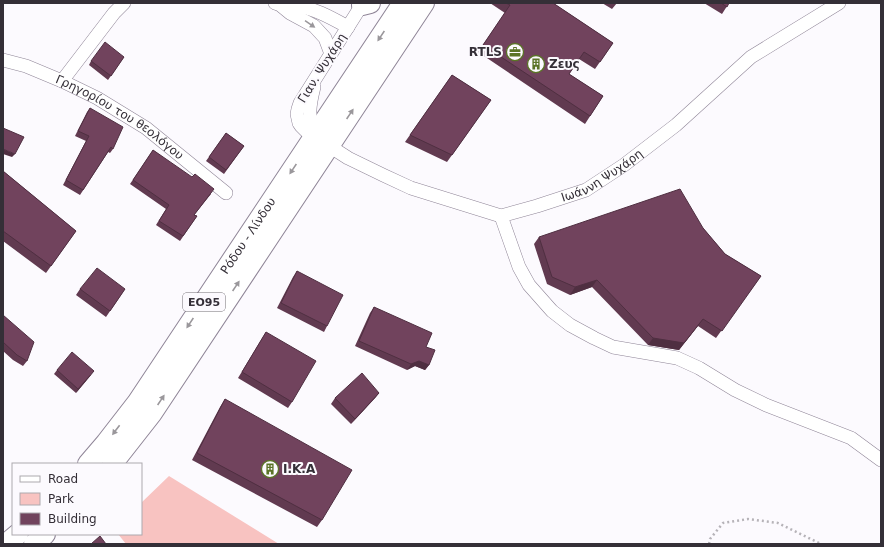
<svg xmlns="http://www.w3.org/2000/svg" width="884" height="547" font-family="'DejaVu Sans',sans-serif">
	<rect width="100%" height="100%" fill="#fcfafe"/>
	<path fill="#f8c3c1" d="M169,476L279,544H126L118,534H141V503Z"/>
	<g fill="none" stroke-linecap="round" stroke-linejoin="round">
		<g stroke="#8f8597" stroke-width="14">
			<g id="street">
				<path d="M275,3C281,5 287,4 293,5C314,8 330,17 348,27"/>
				<path id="s1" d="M363,3L300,103L298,109L297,114L299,123L301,126L306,131L348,158L383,175L411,188L501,216L537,206L586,190L624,165L676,125L751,57L839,3"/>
				<path d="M279,4L290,13L314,26L325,38L331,54"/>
				<path id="s2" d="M3,60L26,66L62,81L97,98L146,128L226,193"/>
				<path d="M62,81L114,13L124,3"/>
				<path d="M314,136C308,116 309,107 314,87"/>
				<path d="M501,216L519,267L529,285L552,311L570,325L594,338L613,347L677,358L699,368L735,390L766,405L851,438L881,460"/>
			</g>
		</g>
		<g stroke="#8f8597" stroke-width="22">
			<g id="primary">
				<path d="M362,5L370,3"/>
				<path id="s3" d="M88,464L106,443L137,403L403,3"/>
				<path d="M112,464L152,413L424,3"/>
				<path d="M6,544L18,534"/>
				<path d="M34,544L45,534"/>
			</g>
		</g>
		<path stroke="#b6b3b8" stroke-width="2.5" stroke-dasharray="2 3" stroke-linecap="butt" d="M709,544L710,539L723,523L748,519L778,523L821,544"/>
		<use href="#street" stroke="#fff" stroke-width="13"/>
		<use href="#primary" stroke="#fff" stroke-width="20"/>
	</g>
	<path fill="#613a50" d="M490,3H553L613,43L595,69L579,59L569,74L603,96L585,124L478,52L505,13Z
		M602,3H617L612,9Z
		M704,3H729L722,14Z
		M124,57L108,80L89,65L91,61Z
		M452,75L491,100L447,162L405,142Z
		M90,108L113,149L110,153L108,152L80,195L63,185L86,141L75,136L87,112Z
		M226,133L244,146L224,174L206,161Z
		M153,150L211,194L194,215L197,216L180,241L156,225L166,209L130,184Z
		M3,171L76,231L46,273L3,241Z
		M703,228L725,254L761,276L716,338L698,326L679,350L648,345L592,287L570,295L547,284L534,244L539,237Z
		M297,271L327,326L324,332L277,308L293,277Z
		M80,289H125L106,317L76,295Z
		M374,307L426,347L429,365L425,370L415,366L407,370L355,346L370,313Z
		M3,315L27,361L23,366L13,360L3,351Z
		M266,332L292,402L288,408L238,378Z
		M57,370L91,375L76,393L54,374Z
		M379,393L375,398L351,424L331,404L335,398Z
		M225,399L322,520L317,527L192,460L220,407Z"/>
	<path fill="#4f2f41" d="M3,149L15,154L12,157L3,154Z
		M597,280L592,287L570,295L575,287Z
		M703,319L679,350L648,345L653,338Z
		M419,361L429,365L425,370L415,366L407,370L411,364Z
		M94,371L91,375L76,393L78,389Z
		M379,393L375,398L351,424L355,419Z"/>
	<path fill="#71435d" stroke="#4f2f41" d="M506,3H553L613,43L600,62L584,52L569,74L603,96L590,116L483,45L510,5Z
		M721,3H729L727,7Z
		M105,42L124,57L111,76L91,61Z
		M452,75L491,100L452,155L410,135Z
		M90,108L123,127L113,149L111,147L83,190L66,180L89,136L78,131Z
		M3,128L24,137L15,154L3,149Z
		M226,133L244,146L226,170L209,157Z
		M153,150L192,177L195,174L214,189L194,215L197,216L183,236L159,221L169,205L133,180Z
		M3,171L76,231L51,266L3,231Z
		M680,189L703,228L725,254L761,276L722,331L703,319L684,343L653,338L597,280L575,287L552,277L539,237Z
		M97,268L125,289L110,311L80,289Z
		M297,271L343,295L327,326L281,303Z
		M374,307L432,333L426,347L435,350L429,365L419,361L411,364L359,341Z
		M3,315L34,342L27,361L17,355L3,342Z
		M266,332L316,361L292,402L242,372Z
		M72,352L94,371L78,389L57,370Z
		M362,373L379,393L355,419L335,398Z
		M225,399L352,470L322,520L197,453Z
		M100,536L106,544H91Z"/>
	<defs><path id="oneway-solid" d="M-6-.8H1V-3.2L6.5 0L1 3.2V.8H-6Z"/></defs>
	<g fill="#9a979b">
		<use href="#oneway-solid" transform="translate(310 24) rotate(34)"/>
		<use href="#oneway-solid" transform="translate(381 36) rotate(124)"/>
		<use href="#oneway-solid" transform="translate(350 114) rotate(-56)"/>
		<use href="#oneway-solid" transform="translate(293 169) rotate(124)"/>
		<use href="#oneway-solid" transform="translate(236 286) rotate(-56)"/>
		<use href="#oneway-solid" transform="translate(190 323) rotate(124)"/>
		<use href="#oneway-solid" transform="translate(161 400) rotate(-56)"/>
		<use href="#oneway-solid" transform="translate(116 430) rotate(127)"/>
	</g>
	<defs>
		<g id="office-ring" transform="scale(0.9)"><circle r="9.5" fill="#fcfafe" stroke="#5b7427" stroke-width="1.5"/><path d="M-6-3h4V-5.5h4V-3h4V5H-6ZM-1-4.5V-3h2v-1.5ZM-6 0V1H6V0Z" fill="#5b7427"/></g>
		<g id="building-ring" transform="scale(0.9)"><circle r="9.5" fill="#fcfafe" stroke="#5b7427" stroke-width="1.5"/><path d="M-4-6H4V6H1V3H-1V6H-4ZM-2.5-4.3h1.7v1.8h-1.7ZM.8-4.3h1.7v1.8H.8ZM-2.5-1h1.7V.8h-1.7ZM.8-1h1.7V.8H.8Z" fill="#5b7427"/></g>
	</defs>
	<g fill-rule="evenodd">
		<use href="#office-ring" x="515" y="52"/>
		<use href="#building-ring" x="536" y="64"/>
		<use href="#building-ring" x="270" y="469"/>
	</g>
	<g text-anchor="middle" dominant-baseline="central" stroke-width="4" stroke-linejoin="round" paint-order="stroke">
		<rect fill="#fcfafe" stroke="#706c73" stroke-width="1" x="183" y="293" width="42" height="18" rx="3"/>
		<g font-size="11" font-weight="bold" fill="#342f37">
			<text x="204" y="302">ΕΟ95</text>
		</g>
		<g font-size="12" font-weight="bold" fill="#342f37" stroke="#fcfafe" text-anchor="start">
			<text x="502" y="52" text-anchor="end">RTLS</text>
			<text x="549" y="64">Ζευς</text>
			<text x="283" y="469">Ι.Κ.Α</text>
		</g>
		<g font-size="12" fill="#342f37" stroke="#fcfafe">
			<text transform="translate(322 68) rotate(-58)">Γιαν. Ψυχάρη</text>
			<text stroke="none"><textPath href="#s2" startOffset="131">Γρηγορίου του θεολόγου</textPath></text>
			<text stroke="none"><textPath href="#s1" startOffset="473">Ιωάννη Ψυχάρη</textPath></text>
			<text stroke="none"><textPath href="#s3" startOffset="279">Ρόδου - Λίνδου</textPath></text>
		</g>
	</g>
	<rect width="884" height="547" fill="none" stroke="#342f37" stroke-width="8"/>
	<rect x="12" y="463" width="130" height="72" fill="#fcfafe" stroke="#aca9ae"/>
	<rect x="20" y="476" width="20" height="6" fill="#ffffff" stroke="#aca9ae"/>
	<text x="48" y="483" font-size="12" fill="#342f37">Road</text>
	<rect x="20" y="493" width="20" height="12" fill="#f8c3c1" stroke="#aca9ae"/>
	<text x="48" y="503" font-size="12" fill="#342f37">Park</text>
	<rect x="20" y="513" width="20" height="12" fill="#71435d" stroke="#aca9ae"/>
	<text x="48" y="523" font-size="12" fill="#342f37">Building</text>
</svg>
